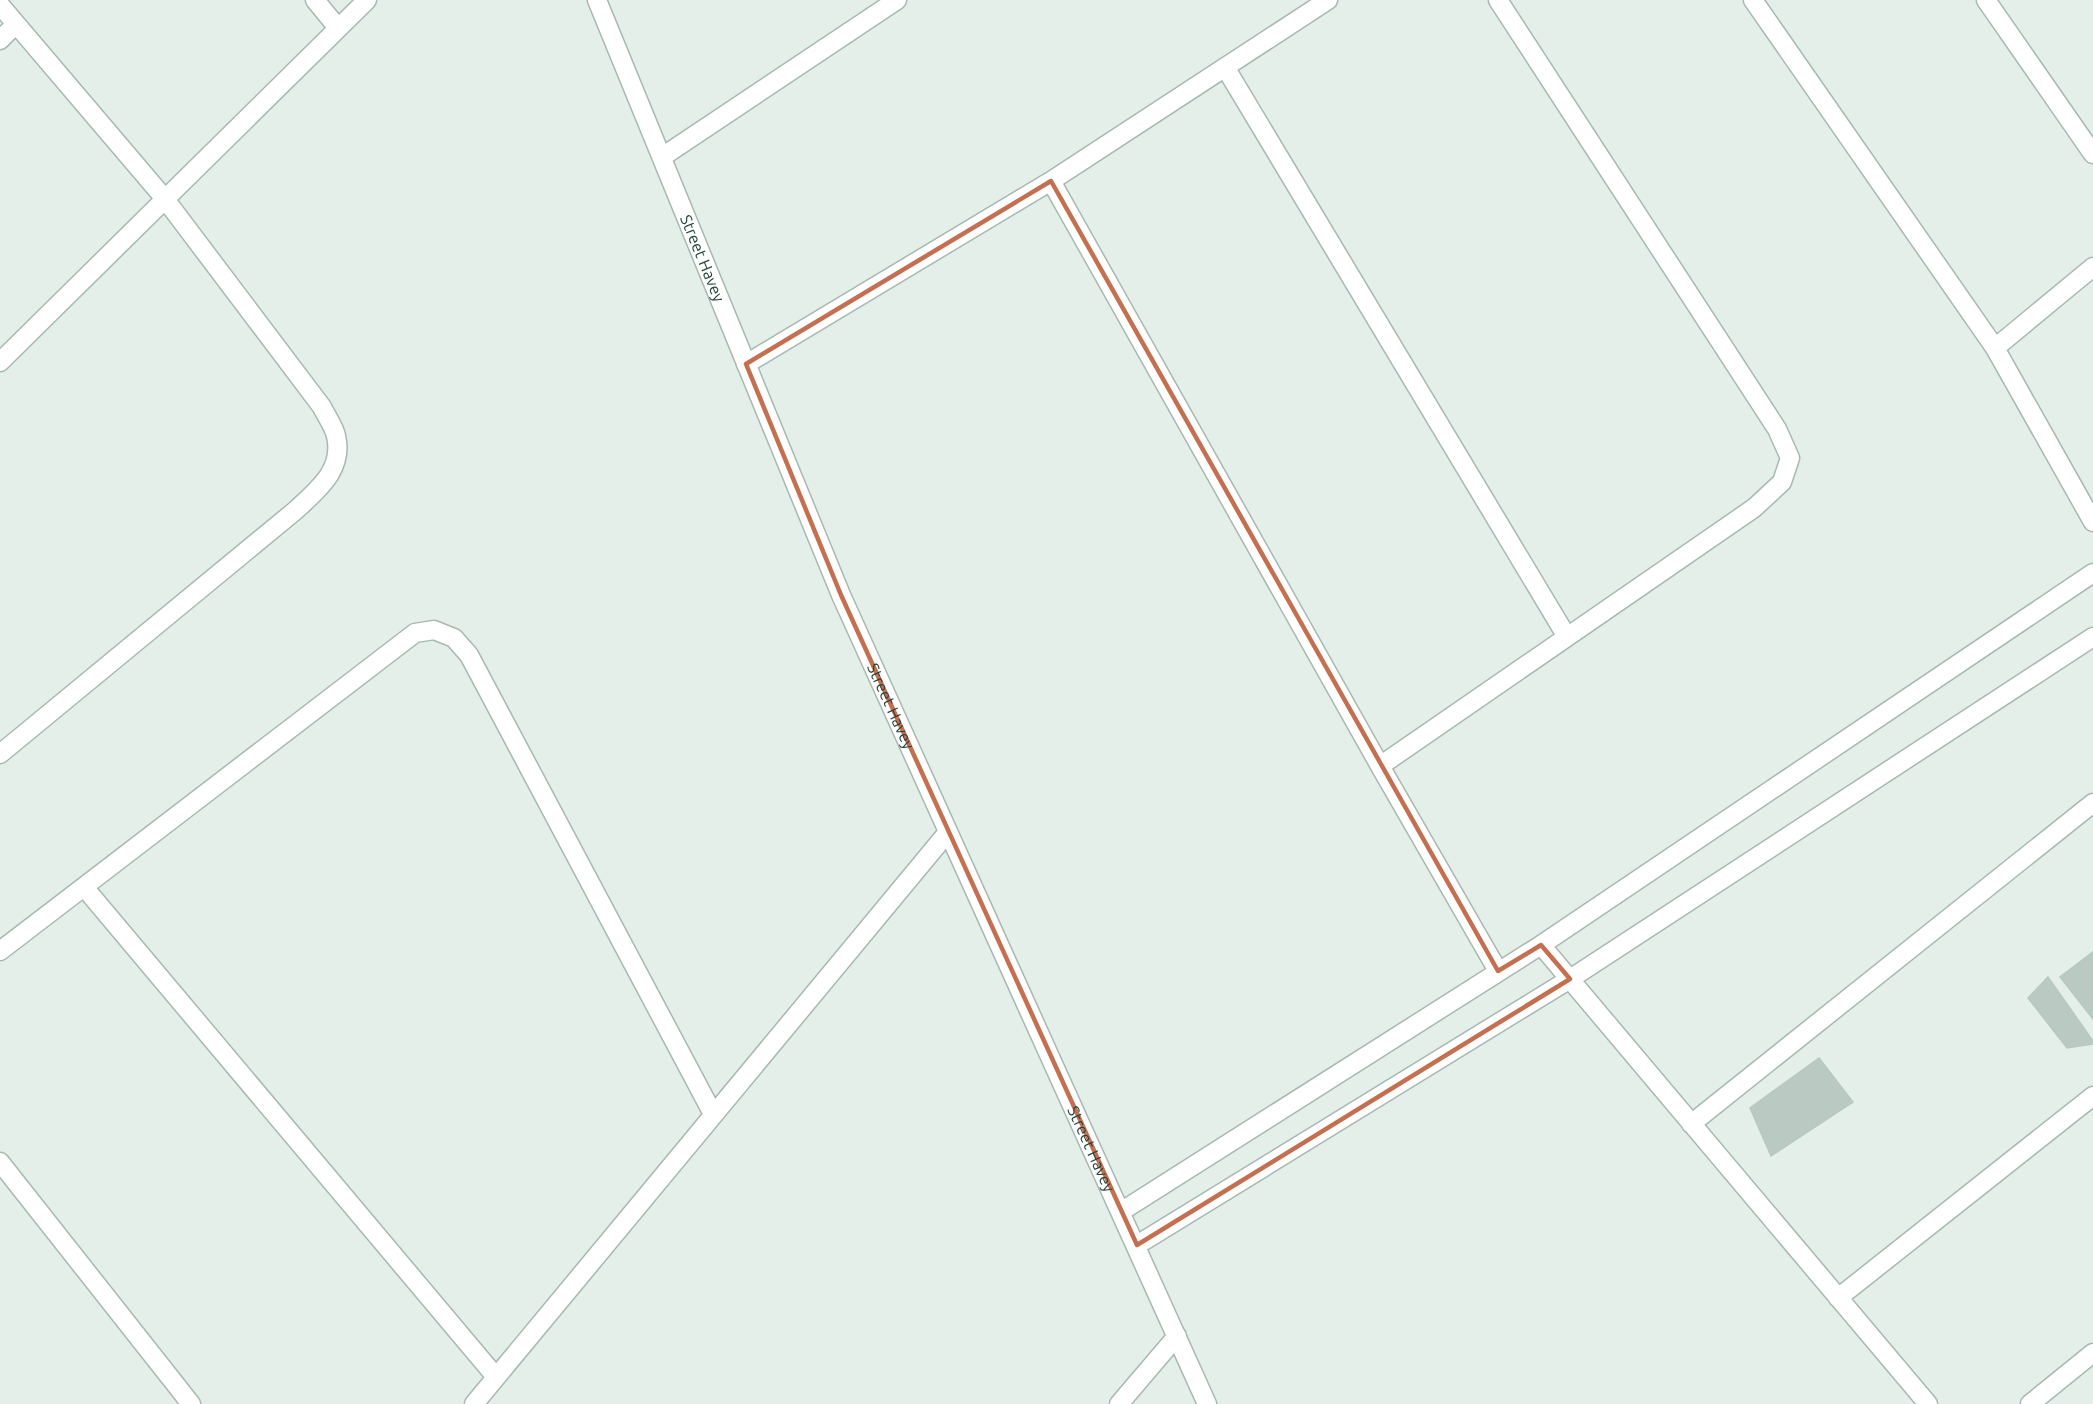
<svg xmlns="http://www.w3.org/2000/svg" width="2093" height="1404" font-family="Ubuntu,sans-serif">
	<rect width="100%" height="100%" fill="#e5efea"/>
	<path fill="#bacac3" stroke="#b6c9c1" stroke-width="1.5" d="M2093,952V1019L2060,977Z
		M2048,977L2093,1041V1044L2067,1048L2028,998Z
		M1819,1058L1853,1102L1771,1156L1750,1108Z"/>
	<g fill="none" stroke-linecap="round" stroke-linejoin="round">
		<g stroke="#a7b8b2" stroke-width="21">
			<path id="minor" d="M315,0L338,28
				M1753,0L1995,348L2093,522
				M1986,0L2093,154
				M0,5L165,199L322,407C326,416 334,426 336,436C344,470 317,490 296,510L0,754
				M0,40L16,24
				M1225,67L1567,637
				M662,157L897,0
				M1051,181L1380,766L1498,971
				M1995,348L2093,267
				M0,362L367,0
				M746,364L1051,181L1328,0
				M1380,766L1754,508L1782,482L1790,458L1777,429L1498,0
				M84,887L496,1377
				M1541,945L1928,1404
				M0,951L415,633L434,630L454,638L469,655L713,1114
				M1691,1124L2093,803
				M0,1162L191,1404
				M1122,1211L1541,945L2093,573
				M1137,1245L1570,979L2093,637
				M1838,1298L2093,1096
				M474,1404L948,832
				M1119,1404L1177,1336
				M2030,1404L2093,1353"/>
		</g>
		<g stroke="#a7b8b2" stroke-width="21">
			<g id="tertiary">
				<path id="s1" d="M597,0L841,595L1207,1404"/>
			</g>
		</g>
		<use href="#minor" stroke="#fff" stroke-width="18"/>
		<use href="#tertiary" stroke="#fff" stroke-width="18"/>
	</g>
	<path fill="none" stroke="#c47050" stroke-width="4.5" stroke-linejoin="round" d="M1051,181L1498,971L1541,945L1570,979L1137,1245L841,595L746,364Z"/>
	<g text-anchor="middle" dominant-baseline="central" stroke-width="4.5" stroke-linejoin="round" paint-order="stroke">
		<g font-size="16" fill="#22423a" stroke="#f6fbf8">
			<text stroke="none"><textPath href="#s1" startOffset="279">Street Havey</textPath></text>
			<text stroke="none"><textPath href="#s1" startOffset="765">Street Havey</textPath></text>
			<text stroke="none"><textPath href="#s1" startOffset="1251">Street Havey</textPath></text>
		</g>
	</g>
</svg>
